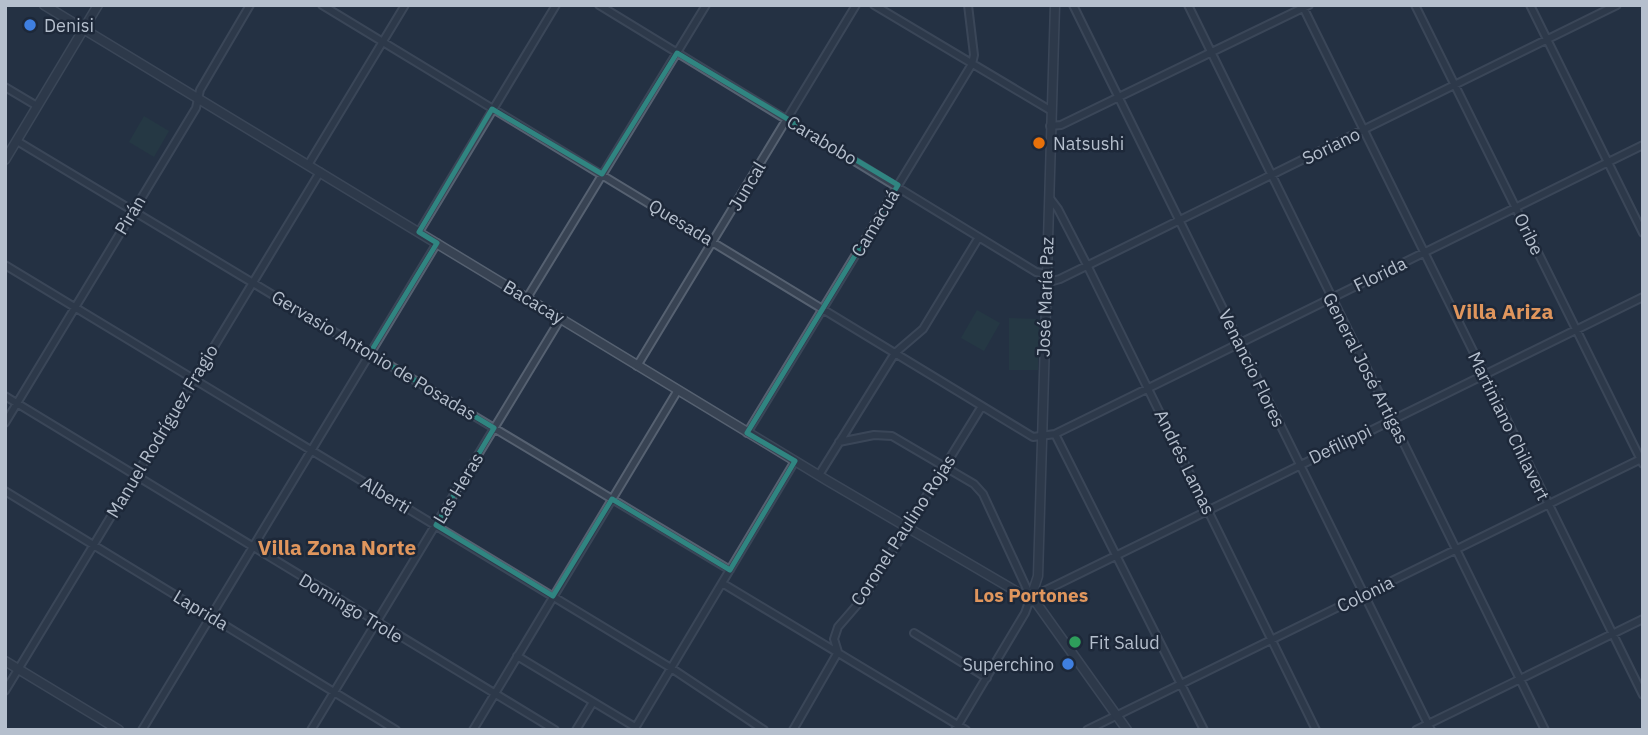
<svg xmlns="http://www.w3.org/2000/svg" width="1648" height="735" font-family="'IBM Plex Sans',sans-serif">
	<rect width="100%" height="100%" fill="#243144"/>
	<path fill="#264145" d="M144,116L169,131L154,157L129,142Z
		M977,310L1000,323L984,351L961,338Z
		M1009,318L1039,319L1038,370H1009Z"/>
	<g fill="none" stroke-linecap="round" stroke-linejoin="round">
		<g stroke="#566171" stroke-width="10">
			<path id="minor" d="M322,5L1033,437L1055,434L1643,145
				M599,5L1036,272L1046,274
				M874,5L1050,110
				M1073,5L1431,730
				M1188,5L1545,730
				M1302,5L1643,695
				M1415,5L1643,464
				M1530,5L1643,233
				M5,87L37,106
				M1050,126L1061,125L1309,5
				M17,141L730,570
				M308,165L405,5
				M1049,197L1058,209L1087,265L1316,730
				M419,232L556,5
				M5,265L671,668L764,730
				M1046,283L1060,279L1617,5
				M527,298L706,5
				M637,366L856,5
				M5,396L555,730
				M5,423L196,108L200,90L250,5
				M747,433L972,64L974,55L968,5
				M1055,434L1204,730
				M839,442L874,435L892,436L974,484L983,494L1027,589
				M819,475L895,353L923,329L979,237
				M5,491L396,730
				M722,583L966,730
				M1038,594L1643,297
				M914,633L987,678
				M517,656L635,727
				M5,691L320,172
				M142,730L437,243
				M311,730L561,318
				M473,730L678,390
				M576,730L593,702
				M634,730L795,461
				M793,730L838,652L834,639L838,627L864,597L982,406
				M955,730L1025,613L1029,602
				M1087,730L1643,458
				M1416,730L1643,619"/>
		</g>
		<g stroke="#566171" stroke-width="11">
			<path id="tertiary" d="M44,5L828,481L1024,596L1029,602L1035,601
				M5,160L98,5
				M1034,588L1038,576L1055,5
				M1035,601L1127,730
				M5,661L119,730"/>
		</g>
		<use href="#minor" stroke="#384353" stroke-width="6"/>
		<use href="#tertiary" stroke="#384353" stroke-width="8"/>
	</g>
	<path d="M0 0H1648V735H0ZM677,53L898,185L747,433L795,461L730,570L612,499L553,596L436,525L494,428L370,353L437,243L419,232L492,109L602,174Z" fill="#243144" fill-opacity=".55" fill-rule="evenodd"/>
	<path fill="none" stroke="#308581" stroke-width="5" stroke-linejoin="round" d="M677,53L898,185L747,433L795,461L730,570L612,499L553,596L436,525L494,428L370,353L437,243L419,232L492,109L602,174Z"/>
	<g fill="#3f7fe0" stroke="#1d2839" stroke-width="2.5">
		<circle cx="30" cy="25" r="7"/>
		<circle cx="1068" cy="664" r="7"/>
	</g>
	<circle fill="#e8710a" stroke="#1d2839" stroke-width="2.5" cx="1039" cy="143" r="7"/>
	<circle fill="#2e9e5b" stroke="#1d2839" stroke-width="2.5" cx="1075" cy="642" r="7"/>
	<g text-anchor="middle" dominant-baseline="central" stroke-width="5" stroke-linejoin="round" paint-order="stroke">
		<g font-size="18" fill="#b5bfcd" stroke="#1d2839" text-anchor="start">
			<text x="44" y="25">Denisi</text>
			<text x="1053" y="143">Natsushi</text>
			<text x="1089" y="642">Fit Salud</text>
			<text x="1054" y="664" text-anchor="end">Superchino</text>
		</g>
		<g font-size="18" fill="#b5bfcd" stroke="#1d2839">
			<text transform="translate(822 140) rotate(31)">Carabobo</text>
			<text transform="translate(1331 146) rotate(-26)">Soriano</text>
			<text transform="translate(747 186) rotate(-59)">Juncal</text>
			<text transform="translate(130 215) rotate(-59)">Pirán</text>
			<text transform="translate(681 222) rotate(31)">Quesada</text>
			<text transform="translate(875 223) rotate(-59)">Camacuá</text>
			<text transform="translate(1529 234) rotate(64)">Oribe</text>
			<text transform="translate(1380 274) rotate(-26)">Florida</text>
			<text transform="translate(1045 297) rotate(-88)">José María Paz</text>
			<text transform="translate(534 302) rotate(31)">Bacacay</text>
			<text transform="translate(374 355) rotate(31)">Gervasio Antonio de Posadas</text>
			<text transform="translate(1252 368) rotate(64)">Venancio Flores</text>
			<text transform="translate(1366 368) rotate(63)">General José Artigas</text>
			<text transform="translate(1509 426) rotate(64)">Martiniano Chilavert</text>
			<text transform="translate(162 431) rotate(-59)">Manuel Rodríguez Fragio</text>
			<text transform="translate(1340 444) rotate(-26)">Defilippi</text>
			<text transform="translate(1185 462) rotate(64)">Andrés Lamas</text>
			<text transform="translate(458 488) rotate(-59)">Las Heras</text>
			<text transform="translate(386 495) rotate(31)">Alberti</text>
			<text transform="translate(903 530) rotate(-57)">Coronel Paulino Rojas</text>
			<text transform="translate(1365 594) rotate(-26)">Colonia</text>
			<text transform="translate(351 608) rotate(31)">Domingo Trole</text>
			<text transform="translate(201 610) rotate(31)">Laprida</text>
		</g>
		<g font-size="19" font-weight="bold" fill="#e0965d" stroke="#1d2839">
			<text x="1031" y="595">Los Portones</text>
		</g>
		<g font-size="21" font-weight="bold" fill="#e0965d" stroke="#1d2839">
			<text x="1503" y="311">Villa Ariza</text>
			<text x="337" y="547">Villa Zona Norte</text>
		</g>
	</g>
	<rect width="1648" height="735" fill="none" stroke="#b5bfcd" stroke-width="14"/>
</svg>
